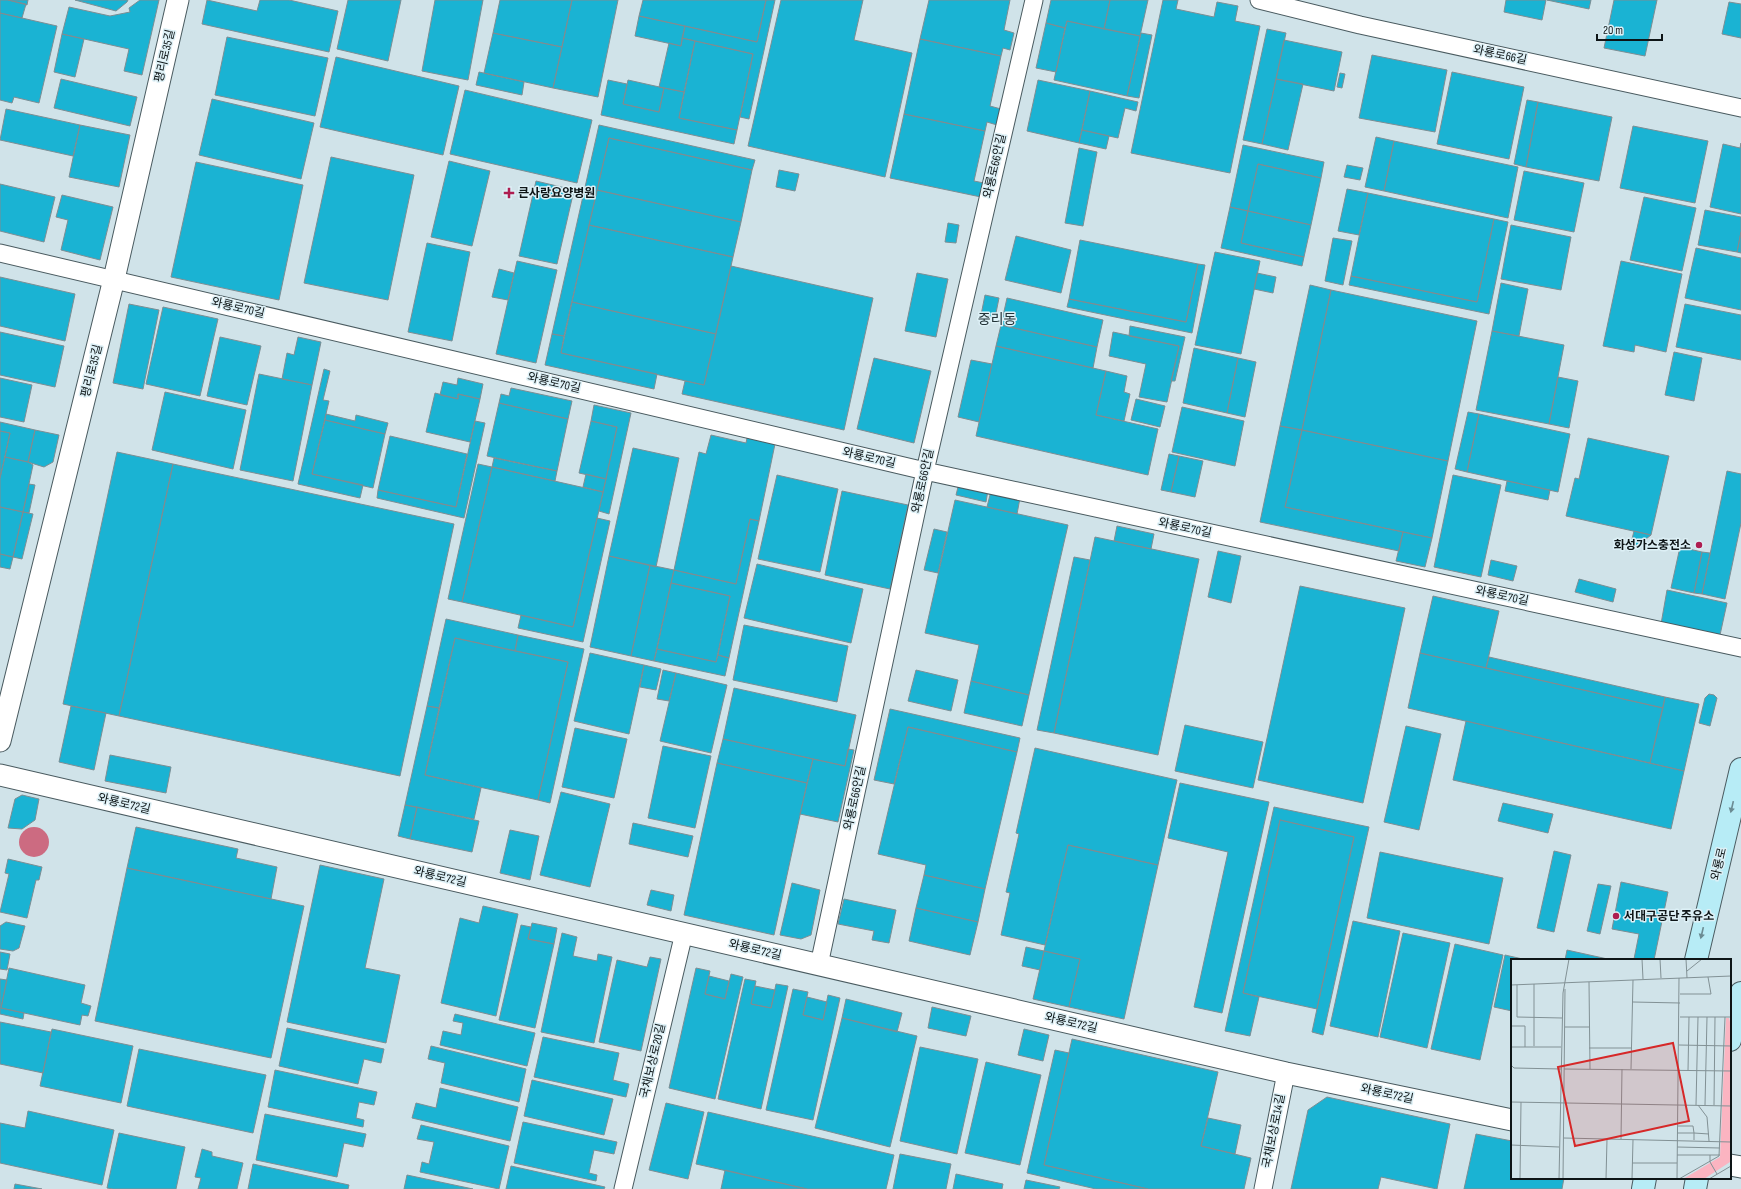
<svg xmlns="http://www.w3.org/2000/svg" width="1741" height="1189" font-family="'Sofia Sans Condensed','Noto Sans KR',sans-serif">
	<rect width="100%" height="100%" fill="#d0e3e9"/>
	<path fill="#cc6b81" d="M19 842a15 15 0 1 1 30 0a15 15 0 1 1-30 0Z"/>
	<path fill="#1ab3d3" stroke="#7c8e94" d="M0,0H8L26,4L22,18L0,13V14Z
		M8,0H28L27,5Z
		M75,0H128L127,2L116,11Z
		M140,0H159L142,75L124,71L129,49L62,34L69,7L110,16L130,12L129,8Z
		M207,0L257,11L260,0H289L338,11L329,52L202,24Z
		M348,0H401L388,61L337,49Z
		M435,0H483L468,80L422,71Z
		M500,0H572L562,47L493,33Z
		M572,0H618L598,97L553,88Z
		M643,0H766L757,42L639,16Z
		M766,0H775L749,119L740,117L753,54L682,38L685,26L757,42Z
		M781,0H863L854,40L912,53L885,177L748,146Z
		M929,0H1010L1004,30L1014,33L1010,50L1003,48L1001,56L920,39Z
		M1051,0H1110L1104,29L1067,21L1065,28L1046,23Z
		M1110,0H1148L1140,36L1104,29Z
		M1163,0H1178L1176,9L1214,17L1217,2L1238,6L1235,21L1260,26L1230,173L1131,153Z
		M1506,0H1546L1542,20L1504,12Z
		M1547,0H1591L1589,9Z
		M1614,0H1657L1645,56L1604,48Z
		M1729,2L1741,4V38L1722,34Z
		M0,13L57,26L39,103L14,97L12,103L0,100Z
		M639,16L685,26L681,46L635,36Z
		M1067,21L1140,36L1127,96L1054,80Z
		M1046,23L1065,28L1056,72L1036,68Z
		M1267,29L1286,33L1262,144L1243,140Z
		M493,33L562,47L553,88L484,73Z
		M1141,33L1152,35L1139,98L1127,96Z
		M62,34L84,39L75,77L54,72Z
		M227,37L328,58L315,116L215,95Z
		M682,38L695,41L684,92L659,87L669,43L681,46Z
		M920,39L1001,56L990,106L1001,109L997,125L987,122L985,131L904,114Z
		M1284,40L1342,52L1334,91L1276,79Z
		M695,41L753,54L737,130L679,118Z
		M1372,55L1447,70L1435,132L1359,118Z
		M336,57L459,86L443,155L320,127Z
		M479,72L524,82L522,95L476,85Z
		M1452,72L1524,87L1509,159L1437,144Z
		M1340,73L1345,74L1342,88L1337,87Z
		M61,79L137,97L130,126L54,108Z
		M1276,79L1303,84L1288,150L1262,144Z
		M608,80L627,84L623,104L659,112L664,88L684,92L679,118L737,130L734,144L601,115Z
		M628,80L664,88L659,112L623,104Z
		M1038,80L1090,91L1079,143L1027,131Z
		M465,90L592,120L577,183L450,154Z
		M1090,91L1138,102L1136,111L1125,108L1118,138L1082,130Z
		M212,99L314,123L301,179L199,155Z
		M1527,100L1538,102L1526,167L1514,164Z
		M1538,102L1612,117L1599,181L1526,167Z
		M6,109L80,125L73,156L0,140Z
		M904,114L985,131L974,181L984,183L981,197L890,178Z
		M80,125L130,135L119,187L69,177Z
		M599,125L755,160L752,170L609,138L564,336L552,334Z
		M1633,126L1708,141L1695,203L1620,188Z
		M1082,130L1109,136L1106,149L1079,143Z
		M1376,137L1394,141L1384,191L1365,187Z
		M609,138L752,170L741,222L597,190Z
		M1394,141L1518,167L1508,218L1384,191Z
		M1741,143V214L1710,207L1723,144L1740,148Z
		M1243,145L1324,162L1321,178L1258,164L1248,211L1230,207Z
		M1079,148L1097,152L1083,226L1065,223Z
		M331,157L414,175L388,300L304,283Z
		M449,161L490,171L472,246L431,237Z
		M196,162L303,185L279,300L171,277Z
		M1258,164L1321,178L1311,225L1248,211Z
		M1347,165L1363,168L1360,180L1344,177Z
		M779,170L799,174L795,191L776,187Z
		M1524,171L1584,183L1574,232L1514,220Z
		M536,181L574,190L557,264L519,256Z
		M0,184L55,197L44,242L0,231Z
		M1347,189L1368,193L1359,235L1338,231Z
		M597,190L741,222L733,257L589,225Z
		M1368,193L1494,219L1477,302L1351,276Z
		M62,195L113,207L100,260L61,250L68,220L56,217Z
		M1644,197L1696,208L1682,271L1630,260Z
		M1230,207L1248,211L1241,243L1304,257L1302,266L1221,248Z
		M1705,210L1741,217V232L1737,252L1698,245Z
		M1248,211L1311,225L1304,257L1241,243Z
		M1494,219L1508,222L1489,314L1349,285L1351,276L1477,302Z
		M948,223L959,225L956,243L945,242Z
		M589,225L733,257L716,334L572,302Z
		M1511,225L1571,237L1561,290L1501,279Z
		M1741,232V253L1737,252Z
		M1016,236L1071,250L1061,293L1005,280Z
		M1333,238L1352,241L1343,285L1325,281Z
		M1080,240L1198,264L1186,322L1069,299Z
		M427,243L470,252L452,341L408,332Z
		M1696,248L1741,258V310L1685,298Z
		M1215,252L1260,261L1241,354L1195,345Z
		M517,261L557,270L536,363L496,354Z
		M1621,261L1682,274L1666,352L1635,345L1634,352L1603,346Z
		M1198,264L1205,265L1192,333L1067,307L1069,299L1186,322Z
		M731,266L873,298L844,430L682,394L685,381L704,385Z
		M499,269L514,273L508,300L492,297Z
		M917,273L948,279L936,337L905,331Z
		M1257,273L1276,277L1273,293L1254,289Z
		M0,277L75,294L65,341L0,326Z
		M1501,283L1528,289L1519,336L1492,331Z
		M1310,285L1331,290L1302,430L1280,426Z
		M1331,290L1477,321L1448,461L1302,430Z
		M985,295L999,298L995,318L981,315Z
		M1007,298L1103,320L1097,347L1001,325Z
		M572,302L716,334L704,385L561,353Z
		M129,304L159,310L143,389L113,383Z
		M1685,304L1741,315V360L1676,347Z
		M163,307L218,319L200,396L146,384Z
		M1001,325L1097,347L1093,368L996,346Z
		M1130,326L1185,337L1175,381H1171L1179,346L1129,336Z
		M1492,331L1564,345L1549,424L1476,410Z
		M0,332L64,346L55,387L0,375Z
		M1113,332L1179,346L1167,402L1139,397L1146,364L1109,356Z
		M552,334L564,336L561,353L657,374L654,389L545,365Z
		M220,337L261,346L247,405L207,396Z
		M298,337L321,342L312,385L282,379L287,353L294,355Z
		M996,346L1106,371L1096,415L1158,429L1148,475L976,436Z
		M1194,348L1238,358L1227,413L1183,403Z
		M1674,352L1702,358L1694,401L1665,395Z
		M874,358L931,371L914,443L857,429Z
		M1238,358L1256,362L1245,417L1227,413Z
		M971,360L992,364L979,422L958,417Z
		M324,369L330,371L323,400L329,401L312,474L363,485L360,498L298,484Z
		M1106,371L1127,376L1124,392L1130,394L1124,421L1096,415Z
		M259,374L312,385L293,481L240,470Z
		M1558,377L1578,381L1569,428L1549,424Z
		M0,378L32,385L24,422L0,417Z
		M458,378L483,384L480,399L458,394V399L440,395L443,382L457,385Z
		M511,388L572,401L568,419L499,403L501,394L509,396Z
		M165,392L246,410L233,469L152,450Z
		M435,393L458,399V394L480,399L470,442L426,432Z
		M1136,399L1165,406L1160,427L1131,420Z
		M499,403L568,419L557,471L487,456Z
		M594,405L631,413L609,514L599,511L617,427L591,421Z
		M1182,407L1244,421L1235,466L1172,452Z
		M1468,412L1479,414L1467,472L1455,469Z
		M326,414L355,421L356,415L388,423L385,434L325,420Z
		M1479,414L1570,434L1558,492L1467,472Z
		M325,420L385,434L373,488L312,474Z
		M475,421L485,423L464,518L377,498L378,490L456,507Z
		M591,421L617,427L606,479L579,473Z
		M0,422L35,430L28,462L5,457L10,433L0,431Z
		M1280,426L1302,430L1285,507L1403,532L1399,551L1260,522Z
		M35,430L59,435L53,462L44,467L28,462Z
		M1302,430L1448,461L1432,538L1285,507Z
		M0,431L10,433L0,478Z
		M711,435L746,443L747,438L775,444L759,521L750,519L736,584L674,570L699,452L706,454Z
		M390,436L467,454L456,507L378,490Z
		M1588,438L1669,456L1651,535L1566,516L1575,478L1579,479Z
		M633,448L679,458L656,567L609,556Z
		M117,452L173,464L119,716L63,704Z
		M1169,454L1179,456L1171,492L1161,490Z
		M1179,456L1203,461L1195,497L1171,492Z
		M5,457L28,462L33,465L23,512L0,507V478Z
		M494,458L557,471L555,481L492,467Z
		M173,464L454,524L400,776L119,716Z
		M478,464L492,467L462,602L448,599Z
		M492,467L603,492L573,627L462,602Z
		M1727,471L1741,474V523L1725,599L1702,594Z
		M586,474L606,479L603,492L583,487Z
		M777,475L838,489L820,572L758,559Z
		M1453,475L1501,485L1481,577L1434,567Z
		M1507,481L1550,490L1548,500L1505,491Z
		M959,483L988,490L986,502L956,495Z
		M29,484L35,485L29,513L23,512Z
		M842,491L908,505L890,589L825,575Z
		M991,491L1020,498L1017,514L987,507Z
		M955,500L1068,525L1029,695L971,681L979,645L925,633Z
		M0,507L23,512L13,557L0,554Z
		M23,512L33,514L22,559L13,557Z
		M597,518L610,521L583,642L518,628L521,615L573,627Z
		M750,519L759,521L729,658L718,655L730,596L671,583L674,570L736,584Z
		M1117,526L1154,534L1151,549L1114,541Z
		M934,529L947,532L938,573L924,570Z
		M1634,531L1651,535L1631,551H1629Z
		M1403,532L1432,538L1425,567L1396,561Z
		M1095,537L1199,559L1158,755L1054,733Z
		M1680,547L1702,552L1694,593L1671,588Z
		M1218,551L1241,556L1231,603L1208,597Z
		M1702,552L1710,553L1702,594L1694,593Z
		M0,554L13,557L10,569L0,567Z
		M609,556L650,565L631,656L590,647Z
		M1074,557L1090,560L1054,733L1037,730Z
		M1491,560L1517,566L1513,581L1488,575Z
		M757,564L863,589L851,643L744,618Z
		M650,565L674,570L654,661L631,656Z
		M1579,579L1616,589L1613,602L1575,592Z
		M671,583L730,596L716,662L657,649Z
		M1300,586L1405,608L1363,803L1258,780Z
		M1667,590L1727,603L1720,635L1661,624Z
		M1433,596L1499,611L1486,668L1420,653Z
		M446,619L518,635L515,651L455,638L439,708L427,706Z
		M744,625L848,646L837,702L733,680Z
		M518,635L584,649L550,803L538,800L568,662L515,651Z
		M455,638L568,662L538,800L425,775Z
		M657,649L716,662L718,655L729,658L725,676L654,661Z
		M590,653L644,665L629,734L574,721Z
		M1420,653L1663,708L1650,763L1408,708Z
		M1489,657L1665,697L1663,708L1486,668Z
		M644,665L661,669L656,690L640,687Z
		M663,670L676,673L669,701L657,699Z
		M916,670L958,680L951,711L908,701Z
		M676,673L727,685L711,753L660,741Z
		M971,681L1029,695L1022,726L964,713Z
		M734,688L856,715L845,766L723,739Z
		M1709,694L1714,695L1717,698L1710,726L1699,723L1705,698Z
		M1665,697L1699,704L1684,771L1650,763Z
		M71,706L106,713L94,770L59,762Z
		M427,706L439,708L425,775L481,788L474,819L405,805Z
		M890,709L1020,738L1017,752L908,727L894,784L874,780Z
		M1466,721L1684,771L1671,829L1453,780Z
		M1185,725L1263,742L1253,788L1175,771Z
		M1406,726L1441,734L1419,830L1384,822Z
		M908,727L1017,752L985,889L924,875L926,865L878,854Z
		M575,728L627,739L614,798L562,787Z
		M723,739L813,759L807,783L717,763Z
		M663,746L711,756L695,828L648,818Z
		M1035,748L1177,780L1158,865L1068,845L1045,945L1001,935L1010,893L1006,892L1019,834L1016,833Z
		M848,749L854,750L838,822L800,814L813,759L845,766Z
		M110,755L171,767L166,793L105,781Z
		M717,763L807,783L774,935L684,915Z
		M1180,783L1269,802L1222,1013L1194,1007L1228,852L1168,838Z
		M561,792L610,804L590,887L540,875Z
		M22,795L39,799L35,820L22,829L8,828L15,799Z
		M1503,803L1553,814L1548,833L1498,821Z
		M405,805L417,807L410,839L398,836Z
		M417,807L479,821L472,852L410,839Z
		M1274,807L1369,827L1323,1035L1312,1032L1354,837L1280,820L1243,993L1259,997L1250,1036L1225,1031Z
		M1280,820L1354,837L1317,1009L1243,993Z
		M633,823L693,836L688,857L629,844Z
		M136,827L238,849L236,858L277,867L271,899L127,868Z
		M510,830L539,836L530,880L500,873Z
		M1068,845L1158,865L1124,1019L1069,1007L1080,959L1044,951Z
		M1554,851L1571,855L1554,932L1537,928Z
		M1380,852L1503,878L1489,944L1367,918Z
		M8,859L42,867L39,880H36L27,918L0,912L9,874L5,873Z
		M320,865L384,879L365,968L400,975L386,1043L287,1022Z
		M127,868L304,906L271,1058L95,1021Z
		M924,875L985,889L978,922L916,908Z
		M1621,882L1668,892L1654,960L1634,959L1639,934L1612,929Z
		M792,883L820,890L811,935L801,939L780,935Z
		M1598,884L1611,886L1600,934L1587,931Z
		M651,890L674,895L671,911L647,905Z
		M844,899L896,910L889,943L872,940L874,931L838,924Z
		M483,906L518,914L496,1016L441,1003L460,918L479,923Z
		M916,908L978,922L970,955L909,941Z
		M1353,921L1400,931L1378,1037L1330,1026Z
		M6,922L25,926L19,948L13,951L0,949V926Z
		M532,923L557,928L554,944L528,939Z
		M521,925L531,927L528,939L554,944L535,1028L499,1020Z
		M562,933L577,937L573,956L597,961L598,954L612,957L594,1043L541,1032Z
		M1403,933L1450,943L1427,1048L1380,1037Z
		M1455,944L1503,955L1480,1060L1431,1049Z
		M1026,947L1044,951L1040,970L1022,966Z
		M1567,950L1612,960H1565Z
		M1044,951L1080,959L1069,1007L1033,999Z
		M0,952L10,954L7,970L0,969Z
		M1505,955L1527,960H1512V1011L1494,1007Z
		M650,957L661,959L641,1051L599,1042L617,960L647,967Z
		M9,968L85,985L81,1003L91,1006L88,1016L82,1015L80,1025L1,1008Z
		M696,968L710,971L705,994L725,999L731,974L743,977L715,1099L669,1088Z
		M709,976L729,981L725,999L705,994Z
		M0,979L7,980L1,1008L24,1013L23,1019L0,1014Z
		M745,979L756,981L751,1004L771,1008L776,984L788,986L761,1109L718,1099Z
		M755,986L775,990L771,1008L751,1004Z
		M793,989L808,992L803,1015L823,1020L828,995L840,998L813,1120L766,1110Z
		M807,997L827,1002L823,1020L803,1015Z
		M846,999L902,1013L897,1032L842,1018Z
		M932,1007L971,1016L966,1036L928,1028Z
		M455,1014L535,1033L527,1066L440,1045L443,1031L461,1035L463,1023L453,1021Z
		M842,1018L917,1036L890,1147L815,1128Z
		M0,1022L51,1032L43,1073L0,1064Z
		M287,1028L384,1049L381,1063L364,1059L358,1084L279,1066Z
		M52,1029L133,1046L121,1103L40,1086Z
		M1024,1029L1049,1035L1043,1061L1018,1055Z
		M543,1037L619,1053L613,1080L629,1084L626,1097L534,1077Z
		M1072,1039L1218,1072L1201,1146L1251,1158L1244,1189H1148L1044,1165Z
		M431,1046L526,1069L519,1102L441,1083L445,1063L428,1059Z
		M920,1047L978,1059L957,1154L900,1141Z
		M139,1049L266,1075L253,1133L127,1106Z
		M1055,1050L1069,1053L1044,1165L1148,1189H1096L1027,1173Z
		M986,1062L1041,1075L1020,1165L965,1153Z
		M275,1070L377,1092L374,1105L359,1102L356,1118L364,1120L363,1127L268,1107Z
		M532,1080L613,1099L604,1135L524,1116Z
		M440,1088L518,1107L510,1141L412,1118L416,1103L436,1108Z
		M1327,1097L1450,1124L1437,1189L1381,1177L1378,1189H1291L1308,1110Z
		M666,1103L704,1112L688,1179L649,1170Z
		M28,1111L114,1130L102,1185L0,1163V1123L25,1128Z
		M708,1112L894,1155L886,1189H807L696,1164Z
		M265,1114L366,1134L363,1147L344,1143L337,1177L256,1160Z
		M1208,1118L1241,1125L1235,1154L1201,1146Z
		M523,1122L617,1142L614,1154L594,1150L589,1173L597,1175L596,1181L514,1163Z
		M421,1125L509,1146L499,1189L420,1172L422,1162L429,1164L434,1142L417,1139Z
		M119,1133L185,1147L176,1189H113L107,1188Z
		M1476,1134L1512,1141V1178H1564L1562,1189H1464Z
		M202,1149L212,1152V1156L243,1163L237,1189H198L201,1178L195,1177Z
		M900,1154L951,1164L946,1189H893Z
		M253,1164L349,1185L348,1189H248Z
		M511,1166L605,1187L604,1189H506Z
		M725,1170L807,1189H721Z
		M956,1174L1003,1184L1002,1189H953Z
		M407,1175L473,1189H404Z
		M1026,1180L1060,1187L1059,1189H1024Z
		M15,1184L42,1189H14Z"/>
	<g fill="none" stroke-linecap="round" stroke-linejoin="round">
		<g stroke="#4a5b60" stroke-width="19">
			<path id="minor" d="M1259,0L1360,25L1741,108
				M0,253L925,471L1741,648
				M819,965L925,471L1034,0
				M623,1189L684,933
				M1263,1189L1286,1073"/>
		</g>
		<g stroke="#4a5b60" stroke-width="23">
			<path id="tertiary" d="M0,741L114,279L178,0
				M0,775L1286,1073L1512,1120
				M1730,1165L1741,1167"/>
		</g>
		<g stroke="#4a5b60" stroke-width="24">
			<path id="secondary" d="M1696,960L1741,769
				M1730,1040L1741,993
				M1643,1189L1645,1178
				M1695,1189L1697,1178"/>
		</g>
		<use href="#minor" stroke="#fff" stroke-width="17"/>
		<use href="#tertiary" stroke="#fff" stroke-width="21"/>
		<use href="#secondary" stroke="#b7ecf6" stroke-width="22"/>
	</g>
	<defs><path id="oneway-solid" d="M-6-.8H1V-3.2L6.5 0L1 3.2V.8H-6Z"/></defs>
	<g fill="#6b8b92">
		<use href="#oneway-solid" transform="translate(1732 807) rotate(103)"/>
		<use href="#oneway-solid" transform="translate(1702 933) rotate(103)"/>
	</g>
	<g fill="#ae1d50" stroke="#ddf0f6" stroke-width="1.5">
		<path d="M507 187h4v4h4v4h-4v4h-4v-4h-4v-4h4z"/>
		<circle cx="1699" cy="545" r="4"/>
		<circle cx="1616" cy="916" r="4"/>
	</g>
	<g text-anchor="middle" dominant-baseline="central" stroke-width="3" stroke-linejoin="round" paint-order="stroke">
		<g font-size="12" fill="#0e1517" stroke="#ddf0f6">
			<text transform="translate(1500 55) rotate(12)">와룡로66길</text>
			<text transform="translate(165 56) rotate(-77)">평리로35길</text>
			<text transform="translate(995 166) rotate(-77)">와룡로66안길</text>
			<text transform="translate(238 308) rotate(13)">와룡로70길</text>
			<text transform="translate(92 371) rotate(-76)">평리로35길</text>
			<text transform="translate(554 383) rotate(13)">와룡로70길</text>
			<text transform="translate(869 458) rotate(13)">와룡로70길</text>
			<text transform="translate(923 481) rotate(-78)">와룡로66안길</text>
			<text transform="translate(1185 528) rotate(12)">와룡로70길</text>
			<text transform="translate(1502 596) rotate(12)">와룡로70길</text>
			<text transform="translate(855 798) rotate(-78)">와룡로66안길</text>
			<text transform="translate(124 804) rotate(13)">와룡로72길</text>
			<text transform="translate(1719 864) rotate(-77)">와룡로</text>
			<text transform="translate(440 877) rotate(13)">와룡로72길</text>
			<text transform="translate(755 950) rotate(13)">와룡로72길</text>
			<text transform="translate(1071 1023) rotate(13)">와룡로72길</text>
			<text transform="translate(653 1061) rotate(-77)">국채보상로20길</text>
			<text transform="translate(1387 1094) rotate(12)">와룡로72길</text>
			<text transform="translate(1274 1131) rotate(-79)">국채보상로14길</text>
		</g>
		<g font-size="12" font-weight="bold" fill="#0e1517" stroke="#ddf0f6" text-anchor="start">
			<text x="518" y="193">큰사랑요양병원</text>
			<text x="1691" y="545" text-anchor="end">화성가스충전소</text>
			<text x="1624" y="916">서대구공단 주유소</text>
		</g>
		<g font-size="14" fill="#233338" stroke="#ddf0f6">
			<text x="997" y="319">중리동</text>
		</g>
	</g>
	<g transform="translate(1511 959)">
		<rect width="220" height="220" fill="#d0e3e9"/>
		<path d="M215,59H218L220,67L219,203L193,220H172L209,198Z" fill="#fbb4c1"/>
		<path fill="none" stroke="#829195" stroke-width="1" d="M131,0L132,20M149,0L150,19M175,0L176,19M176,12L191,0M78,23L79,110M0,26L220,17M6,26V58L51,59M169,35H200L197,18M122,43L169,44M169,58H220M0,67H14V88M54,68H78M168,86L220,87M23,87V25M0,88H50M78,89H121M0,106L3,109L50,110M53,110L220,112M120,110L122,21M177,112L178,58M0,143L220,147M185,146L187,58M187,146L196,158L198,182M194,146L196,58M203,146L204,58M166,174H183L182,167H166M53,179L220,183M110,180L111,110M183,181V174L198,175M0,186L48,188M166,188L209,189M166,196H209M199,196V203L206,215M121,204H166M9,220L10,143M48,220L52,34L58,0M52,220L54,30M95,220L96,180M121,220L122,181M166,220L168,19M168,220L208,197L214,58M198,220L220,207"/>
		<path fill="#d62828" fill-opacity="0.15" stroke="#d62828" stroke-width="2" d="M162,84L178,162L64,187L47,108Z"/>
		<rect width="220" height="220" fill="none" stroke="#0e1517" stroke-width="2"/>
	</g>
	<path d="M1597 34v6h65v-6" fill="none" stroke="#0e1517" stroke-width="2"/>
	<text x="1603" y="34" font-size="12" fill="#0e1517" stroke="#ddf0f6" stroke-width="3" paint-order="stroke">20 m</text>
</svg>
